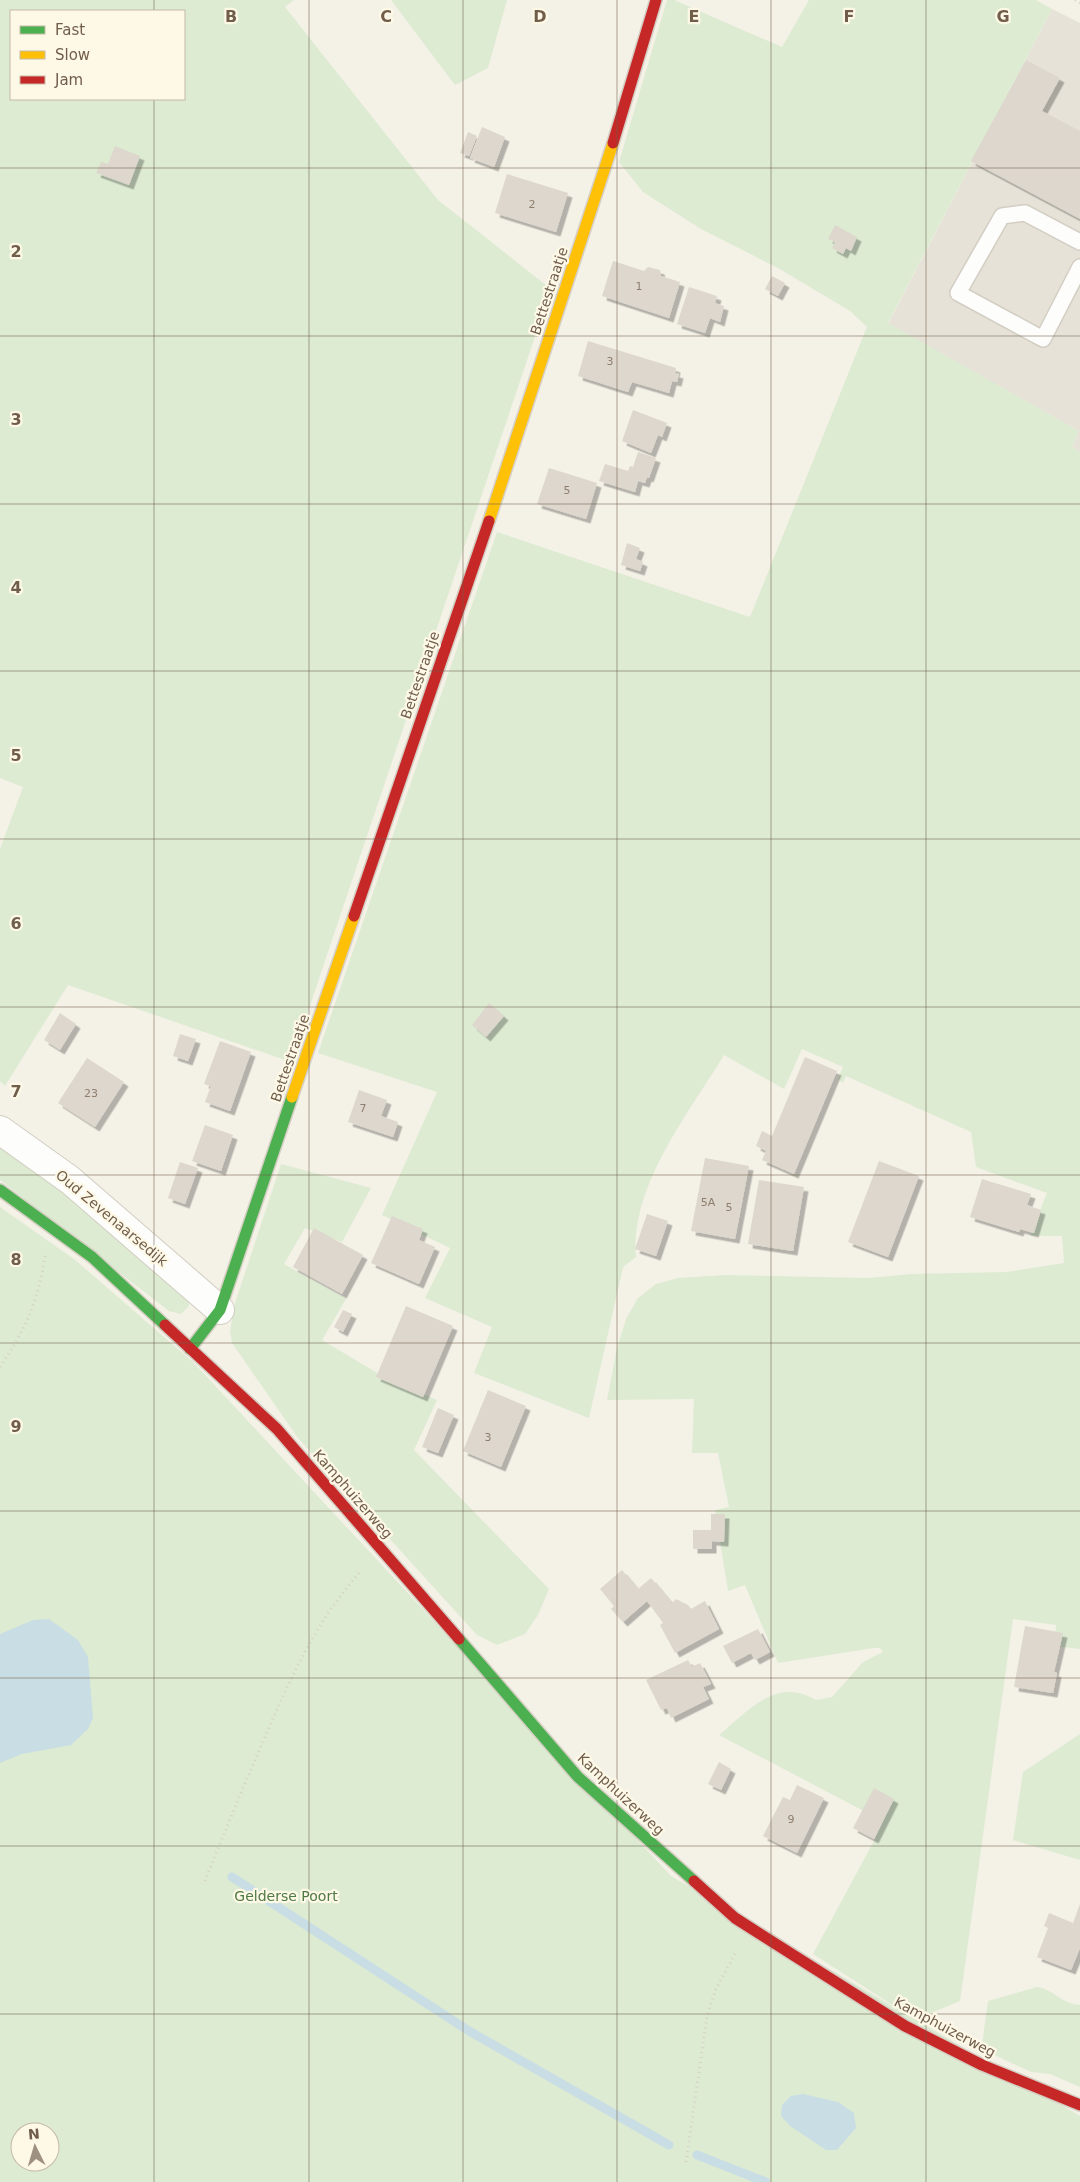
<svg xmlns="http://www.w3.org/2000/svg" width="1080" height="2182" font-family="'DejaVu Sans',sans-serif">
	<defs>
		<filter id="shadow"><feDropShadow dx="4.5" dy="4.5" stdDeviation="0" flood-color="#0004"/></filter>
	</defs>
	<rect width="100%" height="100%" fill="#f4f1e7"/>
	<path fill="#e6e2d8" d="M1052,9L1080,23V452L1072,447L1079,431L888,324Z"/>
	<path fill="#ddebd2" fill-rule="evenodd" d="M0,0H294L285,7L438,200L551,289L291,1062L68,985L5,1086L0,1081V849L23,787L0,778ZM11,11H184V99H11Z
		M391,0H507L488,68L455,85Z
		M667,0H674L782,47L809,0H1036L1052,9L888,323L1079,431L1072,447L1080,452V1649L1055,1646L1056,1625L1013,1619L960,2001L919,2018L900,2010L813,1954L875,1839L882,1823L879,1819L719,1735C748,1711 776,1676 816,1700L832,1697L863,1662L883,1652L880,1648H874L778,1663L745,1585L728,1591L715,1510L729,1507L718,1453H692L694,1399L607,1400L617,1348L626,1319L638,1298L656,1284L678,1278L726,1275L867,1278L912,1274L1007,1272L1064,1263L1062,1236H1030L1047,1193L976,1167L971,1132L846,1076L843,1083L838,1079L843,1067L802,1049L784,1089L724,1055C689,1113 630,1186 636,1257L623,1267L589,1418L474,1373L492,1327L425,1298L450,1248L382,1215L437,1092L318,1053L497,532L750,617L867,327L850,311L778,268L701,229L643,192L619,162Z
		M0,1137L188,1293L189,1306L181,1314L169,1311L0,1180Z
		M281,1164L371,1188L342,1242L305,1228L284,1264L346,1299L322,1340L379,1374L437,1400L414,1450L549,1589L538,1615L525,1634L497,1645L477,1635L298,1438L232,1343L230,1331L235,1303Z
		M0,1207L74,1259L193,1362L671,1876L1080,2116V2182H0ZM20,2132H50V2162H20Z
		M1080,1734V1860L1013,1840L1023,1772Z
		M1037,1987C1054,1989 1059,2003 1080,2005V2087L1050,2074L1031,2072L997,2056L982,2045L988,2001Z"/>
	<path fill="#c9dee4" d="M49,1619L78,1640L88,1657L93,1718L88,1729L71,1745L22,1754L0,1763V1634L33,1620Z
		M803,2094L838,2102L854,2113L856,2128L837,2150H826L790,2126L781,2116L782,2105L791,2096Z"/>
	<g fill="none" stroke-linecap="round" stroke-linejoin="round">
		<path stroke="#c9dee4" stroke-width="9" d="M232,1877L469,2031L669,2145
			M697,2155L766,2182"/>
	</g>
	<path fill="#ddd7cd" filter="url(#shadow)" d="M1026,60L1060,78L1042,111L1080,131V219L971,161Z
		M482,127L505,137L494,167L470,158Z
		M468,132L477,136L469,156L460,153Z
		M115,146L140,156L129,185L96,173L101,162L108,164Z
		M507,174L568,193L556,232L495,213Z
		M835,225L857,237L851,251L846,248L843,254L832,248L835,242L828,239Z
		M613,261L644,271L648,267L660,270L661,276L680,282L669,318L602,296Z
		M772,276L785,283L778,296L765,289Z
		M689,287L717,296L715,303L724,306L720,322L710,318L705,333L677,324Z
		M588,341L676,368L675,373L679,374L677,382L672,381L669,393L632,382L628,392L578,376Z
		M633,410L667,423L662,437L658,435L651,453L622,441Z
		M638,452L656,458L649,478L647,477L645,483L638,481L635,492L599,481L605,464L628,471L630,466L633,467Z
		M549,468L597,483L586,519L537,504Z
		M627,543L640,548L636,559L643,562L640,571L621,565Z
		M489,1003L504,1016L486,1037L472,1025Z
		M60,1013L76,1024L60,1050L44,1040Z
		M180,1034L196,1039L188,1061L173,1056Z
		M220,1041L251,1052L230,1111L205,1102L211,1086L204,1084Z
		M805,1057L837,1071L794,1174L762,1160L766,1151L756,1146L762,1131L772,1136Z
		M87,1058L124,1082L95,1127L58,1103Z
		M359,1090L387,1100L381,1116L398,1122L393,1137L348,1122Z
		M205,1125L233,1135L221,1171L192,1161Z
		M705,1158L749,1166L735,1239L691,1231Z
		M879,1161L919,1176L888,1257L848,1242Z
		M180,1162L198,1168L185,1204L168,1198Z
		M982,1179L1031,1194L1027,1205L1041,1210L1034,1233L1020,1229L1019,1232L970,1217Z
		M759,1180L804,1187L793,1251L748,1244Z
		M647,1214L668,1221L656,1256L635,1249Z
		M392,1216L423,1229L419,1240L435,1247L419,1284L371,1263Z
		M314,1228L363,1255L342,1294L293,1267Z
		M406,1306L453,1326L423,1397L376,1377Z
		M343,1310L352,1314L343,1332L334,1327Z
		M488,1390L526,1406L501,1467L463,1451Z
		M438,1408L454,1415L438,1453L422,1447Z
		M711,1514H725L724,1542L712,1541V1549H693V1530H711Z
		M622,1570L638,1589L651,1578L672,1603L676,1599L688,1605L691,1609L705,1601L719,1629L675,1653L660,1625L663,1623L647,1601L623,1622L611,1609L614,1606L600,1589Z
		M1025,1626L1063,1633L1054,1672L1057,1673L1053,1693L1014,1687Z
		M758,1629L770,1652L755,1660L751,1653L732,1663L723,1646Z
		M688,1660L692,1667L700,1663L711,1684L703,1687L709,1699L671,1718L667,1708L661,1710L646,1680Z
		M719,1762L731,1769L721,1790L708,1784Z
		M797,1785L824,1798L797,1853L763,1836L783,1797L790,1800Z
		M874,1788L894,1799L874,1839L853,1828Z
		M1080,1904V1948L1071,1970L1037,1957L1048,1928L1044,1926L1049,1913L1073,1923Z"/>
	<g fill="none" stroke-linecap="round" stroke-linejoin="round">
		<g stroke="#d3cdc3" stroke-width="18">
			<path id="lane" d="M1080,242L1025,213L1002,216L958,293L1043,339L1080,267"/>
		</g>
		<g stroke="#d3cdc3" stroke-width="30">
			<path id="street" d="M0,1130L70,1180L220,1310"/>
		</g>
		<g stroke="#d5cec3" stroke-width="14">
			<path id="fast" d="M0,1190L92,1257L165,1325
				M190,1349L220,1310L292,1097
				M459,1639L578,1777L694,1881"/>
		</g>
		<g stroke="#d5cec3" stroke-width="14">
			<path id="slow" d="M489,521L613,143
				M292,1097L354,916"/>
		</g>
		<g stroke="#d5cec3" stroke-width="14">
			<path id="jam" d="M613,143L656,0
				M354,916L489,521
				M165,1325L277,1429L459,1639
				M694,1881L735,1918L905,2026L982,2065L1080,2105"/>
		</g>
		<path stroke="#d6d0c9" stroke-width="3" stroke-dasharray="1 4" stroke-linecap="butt" d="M1075,0L1080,3
			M0,1367C26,1328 38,1302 45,1256
			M205,1881C225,1831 246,1780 268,1730C293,1672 319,1617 362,1570
			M686,2162L707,2016L716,1989L736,1952"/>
		<use href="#lane" stroke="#fdfdfb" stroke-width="15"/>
		<use href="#street" stroke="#fdfdfb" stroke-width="28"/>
		<use href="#fast" stroke="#4caf50" stroke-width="11"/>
		<use href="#slow" stroke="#ffc107" stroke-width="11"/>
		<use href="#jam" stroke="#c62828" stroke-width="11"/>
	</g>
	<path fill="none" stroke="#705d4a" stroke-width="1" stroke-opacity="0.55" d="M154,0V11M309,0V2182M463,0V2182M617,0V2182M771,0V2182M926,0V2182M154,99V2182M0,168H1080M0,336H1080M0,504H1080M0,671H1080M0,839H1080M0,1007H1080M0,1175H1080M0,1343H1080M0,1511H1080M0,1678H1080M0,1846H1080M0,2014H1080"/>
	<g text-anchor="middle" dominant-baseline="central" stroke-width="4.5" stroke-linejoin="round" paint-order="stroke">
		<g font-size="11" fill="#8e7e6e">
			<text x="532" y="204">2</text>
			<text x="639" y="286">1</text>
			<text x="610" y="361">3</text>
			<text x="567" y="490">5</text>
			<text x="91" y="1093">23</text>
			<text x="363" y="1108">7</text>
			<text x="708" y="1202">5A</text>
			<text x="729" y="1207">5</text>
			<text x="488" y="1437">3</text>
			<text x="791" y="1819">9</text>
		</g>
		<g font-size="14" fill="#705d4a" stroke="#fef8e7">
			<text transform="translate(549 291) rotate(-72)">Bettestraatje</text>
			<text transform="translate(420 675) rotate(-71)">Bettestraatje</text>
			<text transform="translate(290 1058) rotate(-71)">Bettestraatje</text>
			<text transform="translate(112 1218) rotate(40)">Oud Zevenaarsedijk</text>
			<text transform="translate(353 1494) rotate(49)">Kamphuizerweg</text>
			<text transform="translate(621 1794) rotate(43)">Kamphuizerweg</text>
			<text transform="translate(945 2027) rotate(28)">Kamphuizerweg</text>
		</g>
		<g font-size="14" fill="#4e7a45" stroke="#fef8e7">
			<text x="286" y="1896">Gelderse Poort</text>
		</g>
	</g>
	<g font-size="16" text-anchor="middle" font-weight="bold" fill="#705d4a" stroke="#fef8e7" stroke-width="4.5" stroke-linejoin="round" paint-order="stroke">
		<text x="231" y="22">B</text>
		<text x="386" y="22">C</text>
		<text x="540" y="22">D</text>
		<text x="694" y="22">E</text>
		<text x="849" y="22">F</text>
		<text x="1003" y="22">G</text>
		<text x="16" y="257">2</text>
		<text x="16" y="425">3</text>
		<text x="16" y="593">4</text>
		<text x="16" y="761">5</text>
		<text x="16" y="929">6</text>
		<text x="16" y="1097">7</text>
		<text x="16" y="1265">8</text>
		<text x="16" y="1432">9</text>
	</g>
	<rect x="10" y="10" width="175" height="90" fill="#fef8e7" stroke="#c5baa8"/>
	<rect x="20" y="26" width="25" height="8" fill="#4caf50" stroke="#c5baa8"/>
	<text x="55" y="35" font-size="15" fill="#705d4a">Fast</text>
	<rect x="20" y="51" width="25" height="8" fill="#ffc107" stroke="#c5baa8"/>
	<text x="55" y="60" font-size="15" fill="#705d4a">Slow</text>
	<rect x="20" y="76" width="25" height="8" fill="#c62828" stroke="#c5baa8"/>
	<text x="55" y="85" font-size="15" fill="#705d4a">Jam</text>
	<g transform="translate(35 2147) rotate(355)"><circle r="24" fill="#fef8e7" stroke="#c5baa8"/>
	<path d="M0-4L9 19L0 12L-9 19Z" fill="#9e9181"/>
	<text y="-8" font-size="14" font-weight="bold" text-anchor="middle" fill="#705d4a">N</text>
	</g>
</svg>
